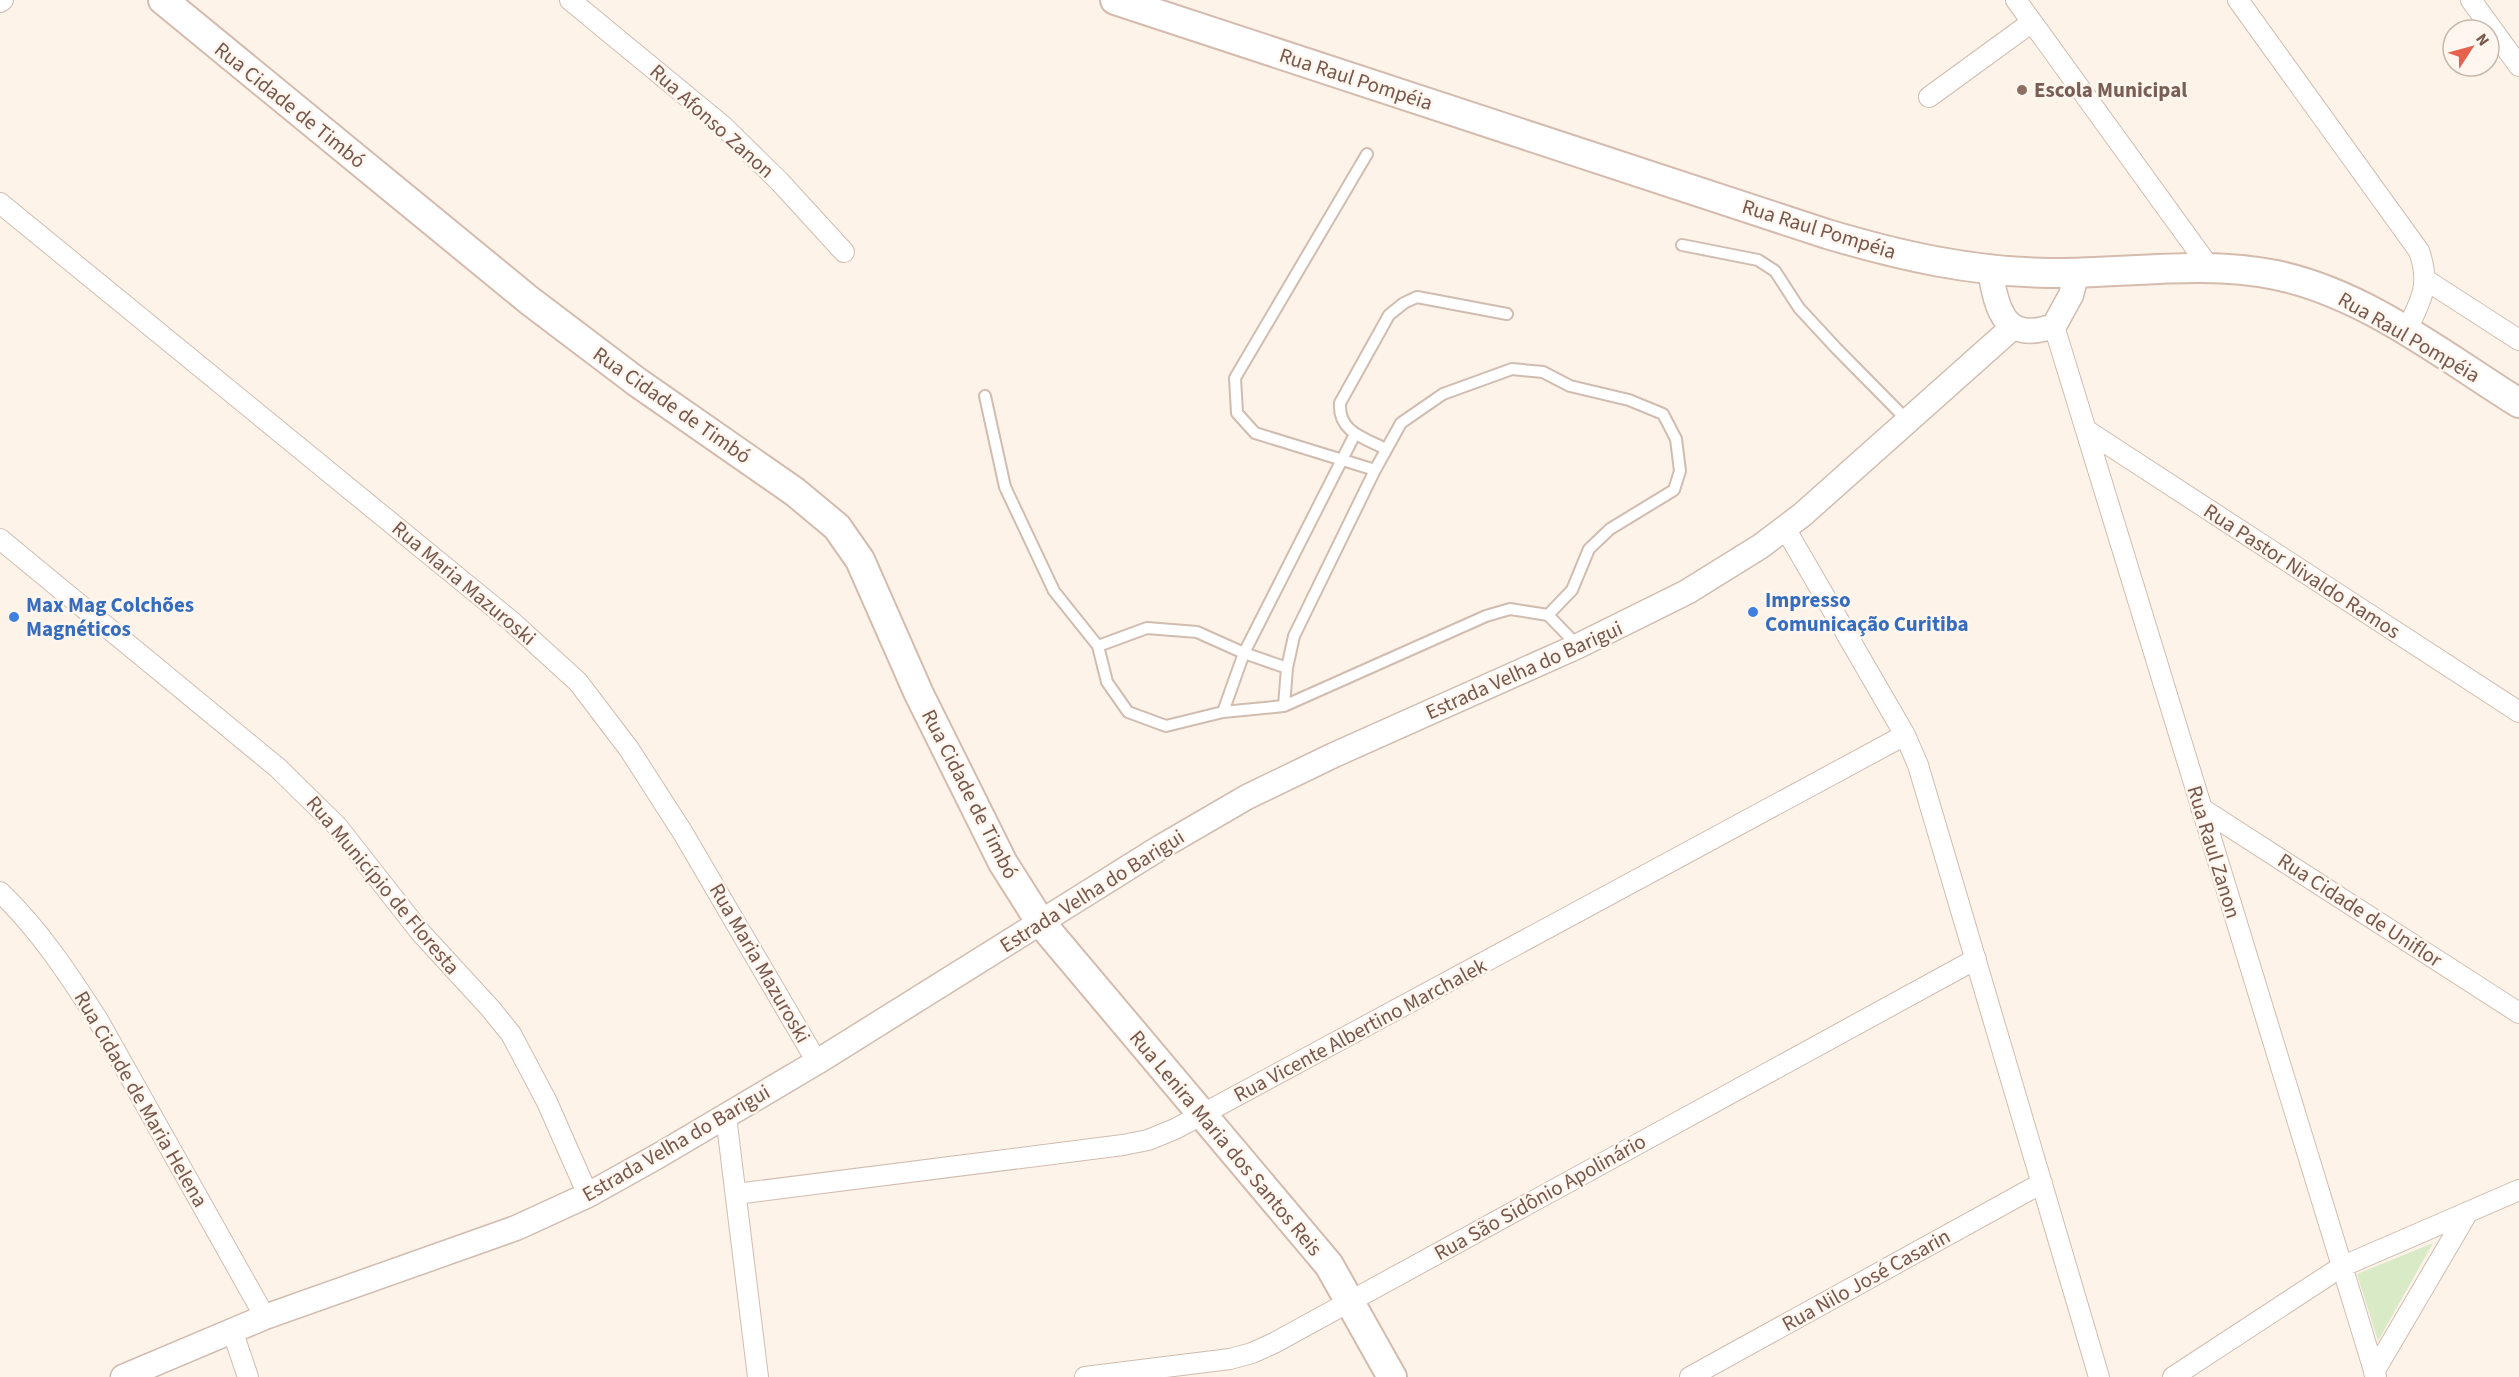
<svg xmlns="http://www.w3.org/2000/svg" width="2519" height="1377" font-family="'Source Sans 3',sans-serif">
	<rect width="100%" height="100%" fill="#fdf3e8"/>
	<path fill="#d8ebc6" d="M2433,1243L2378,1341L2357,1274Z"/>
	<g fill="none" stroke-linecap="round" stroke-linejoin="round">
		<g stroke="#d1bcb0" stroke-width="14">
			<path id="service" d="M1367,154L1235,378L1237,413L1255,433L1375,470
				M1682,245L1758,260L1775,271L1799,308L1836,348L1908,421
				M985,396L1005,487L1054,591L1098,646L1107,682L1128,712L1166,726L1223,712L1284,706L1486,616L1510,609L1548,615L1578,646
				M1386,449C1364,438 1338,432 1340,403L1389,315L1404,303L1417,297L1507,314
				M1098,646L1147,628L1197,632L1244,653L1287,668
				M1284,706L1287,668L1294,636L1375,470L1401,423L1443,394L1512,369L1543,372L1570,386L1629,400L1663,414L1676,439L1680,471L1674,490L1610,529L1589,549L1572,590L1548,615
				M1223,712L1244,653L1355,434"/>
		</g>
		<g stroke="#d1bcb0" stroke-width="22">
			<path id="minor" d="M570,0L723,126L780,182L844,252
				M2016,0L2210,268
				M2238,0L2419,251C2431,285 2421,301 2406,331
				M2471,0L2519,66
				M0,2L3,0
				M1929,97L2032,22
				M0,203L511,621L578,682L629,749L683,833L817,1062
				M2426,280L2519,340
				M2054,326L2376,1377
				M2086,430L2519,712
				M1785,528L1905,735L1918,765L2099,1377
				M0,539L278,768L337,826L421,933L490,1008L511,1034L547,1102L588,1195
				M2201,808L2519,1013
				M0,892C39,929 69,975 98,1020L265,1317
				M726,1116L758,1377
				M736,1194L1123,1145L1148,1140L1175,1129L1905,735
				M232,1330L248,1377
				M2374,1372L2468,1212
				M1085,1377L1230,1359L1252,1353L1274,1343L1976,959
				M1690,1377L2042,1183
				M2173,1377L2341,1267L2519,1190"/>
		</g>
		<g stroke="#d1bcb0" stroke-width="27">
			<path id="tertiary" d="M1990,270C1997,312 2005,343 2054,326L2071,295L2077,272
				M123,1377L265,1317L516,1228L588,1195L658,1156L817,1062L1161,847L1247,797L1334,755L1578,646L1687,592L1761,546L1802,515L2013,327"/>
		</g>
		<g stroke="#d4bbad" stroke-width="32">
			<path id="secondary" d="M163,0L530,301L637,382L795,492L837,527L860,560L919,694L1003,863L1041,923L1329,1265L1392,1377
				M1115,0L1827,234C1901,256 1972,272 2049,273C2125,274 2201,260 2276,275C2366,294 2442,355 2519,403"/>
		</g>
		<use href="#service" stroke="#fff" stroke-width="10"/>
		<use href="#minor" stroke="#fff" stroke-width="20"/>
		<use href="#tertiary" stroke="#fff" stroke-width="24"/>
		<use href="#secondary" stroke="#fff" stroke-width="28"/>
	</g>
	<circle fill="#8d6e63" stroke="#fff7ef" stroke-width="2" cx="2022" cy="90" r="6"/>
	<g fill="#3f7fe0" stroke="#fff7ef" stroke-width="2">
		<circle cx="1753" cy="612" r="6"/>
		<circle cx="14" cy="617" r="6"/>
	</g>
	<g text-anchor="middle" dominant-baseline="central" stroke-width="5" stroke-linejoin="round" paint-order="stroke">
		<g font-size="21" fill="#77574b" stroke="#fff7ef">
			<text transform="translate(1356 79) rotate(18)">Rua Raul Pompéia</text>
			<text transform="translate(290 105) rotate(39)">Rua Cidade de Timbó</text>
			<text transform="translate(712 121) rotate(42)">Rua Afonso Zanon</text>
			<text transform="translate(1819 229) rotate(17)">Rua Raul Pompéia</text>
			<text transform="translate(2409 337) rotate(30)">Rua Raul Pompéia</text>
			<text transform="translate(672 405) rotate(35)">Rua Cidade de Timbó</text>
			<text transform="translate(2302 571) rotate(33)">Rua Pastor Nivaldo Ramos</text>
			<text transform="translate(464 583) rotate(40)">Rua Maria Mazuroski</text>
			<text transform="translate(1524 670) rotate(-24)">Estrada Velha do Barigui</text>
			<text transform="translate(970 794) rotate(63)">Rua Cidade de Timbó</text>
			<text transform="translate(2214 852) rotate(73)">Rua Raul Zanon</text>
			<text transform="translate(383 885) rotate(50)">Rua Município de Floresta</text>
			<text transform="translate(1092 891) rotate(-32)">Estrada Velha do Barigui</text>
			<text transform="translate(2360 910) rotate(33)">Rua Cidade de Uniflor</text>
			<text transform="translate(760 963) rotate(60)">Rua Maria Mazuroski</text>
			<text transform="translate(1360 1030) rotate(-28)">Rua Vicente Albertino Marchalek</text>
			<text transform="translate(141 1099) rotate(60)">Rua Cidade de Maria Helena</text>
			<text transform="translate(676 1143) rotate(-30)">Estrada Velha do Barigui</text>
			<text transform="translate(1226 1143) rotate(50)">Rua Lenira Maria dos Santos Reis</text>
			<text transform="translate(1540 1197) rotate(-29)">Rua São Sidônio Apolinário</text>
			<text transform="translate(1866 1280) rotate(-29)">Rua Nilo José Casarin</text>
		</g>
		<g font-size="21" font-weight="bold" fill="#785e54" stroke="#fff7ef" text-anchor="start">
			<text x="2034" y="90">Escola Municipal</text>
		</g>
		<g font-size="21" font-weight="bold" fill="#366cbe" stroke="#fff7ef" text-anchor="start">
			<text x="1765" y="600">Impresso<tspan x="1765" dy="24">Comunicação Curitiba</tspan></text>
			<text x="26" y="605">Max Mag Colchões<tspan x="26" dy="24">Magnéticos</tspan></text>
		</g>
	</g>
	<g transform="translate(2471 48) rotate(54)"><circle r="28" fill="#fff7ef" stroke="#c9b7ad" stroke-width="1.5"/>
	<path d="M0-4.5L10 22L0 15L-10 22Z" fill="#e7624d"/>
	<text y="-9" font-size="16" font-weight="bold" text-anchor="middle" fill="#77574b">N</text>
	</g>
</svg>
